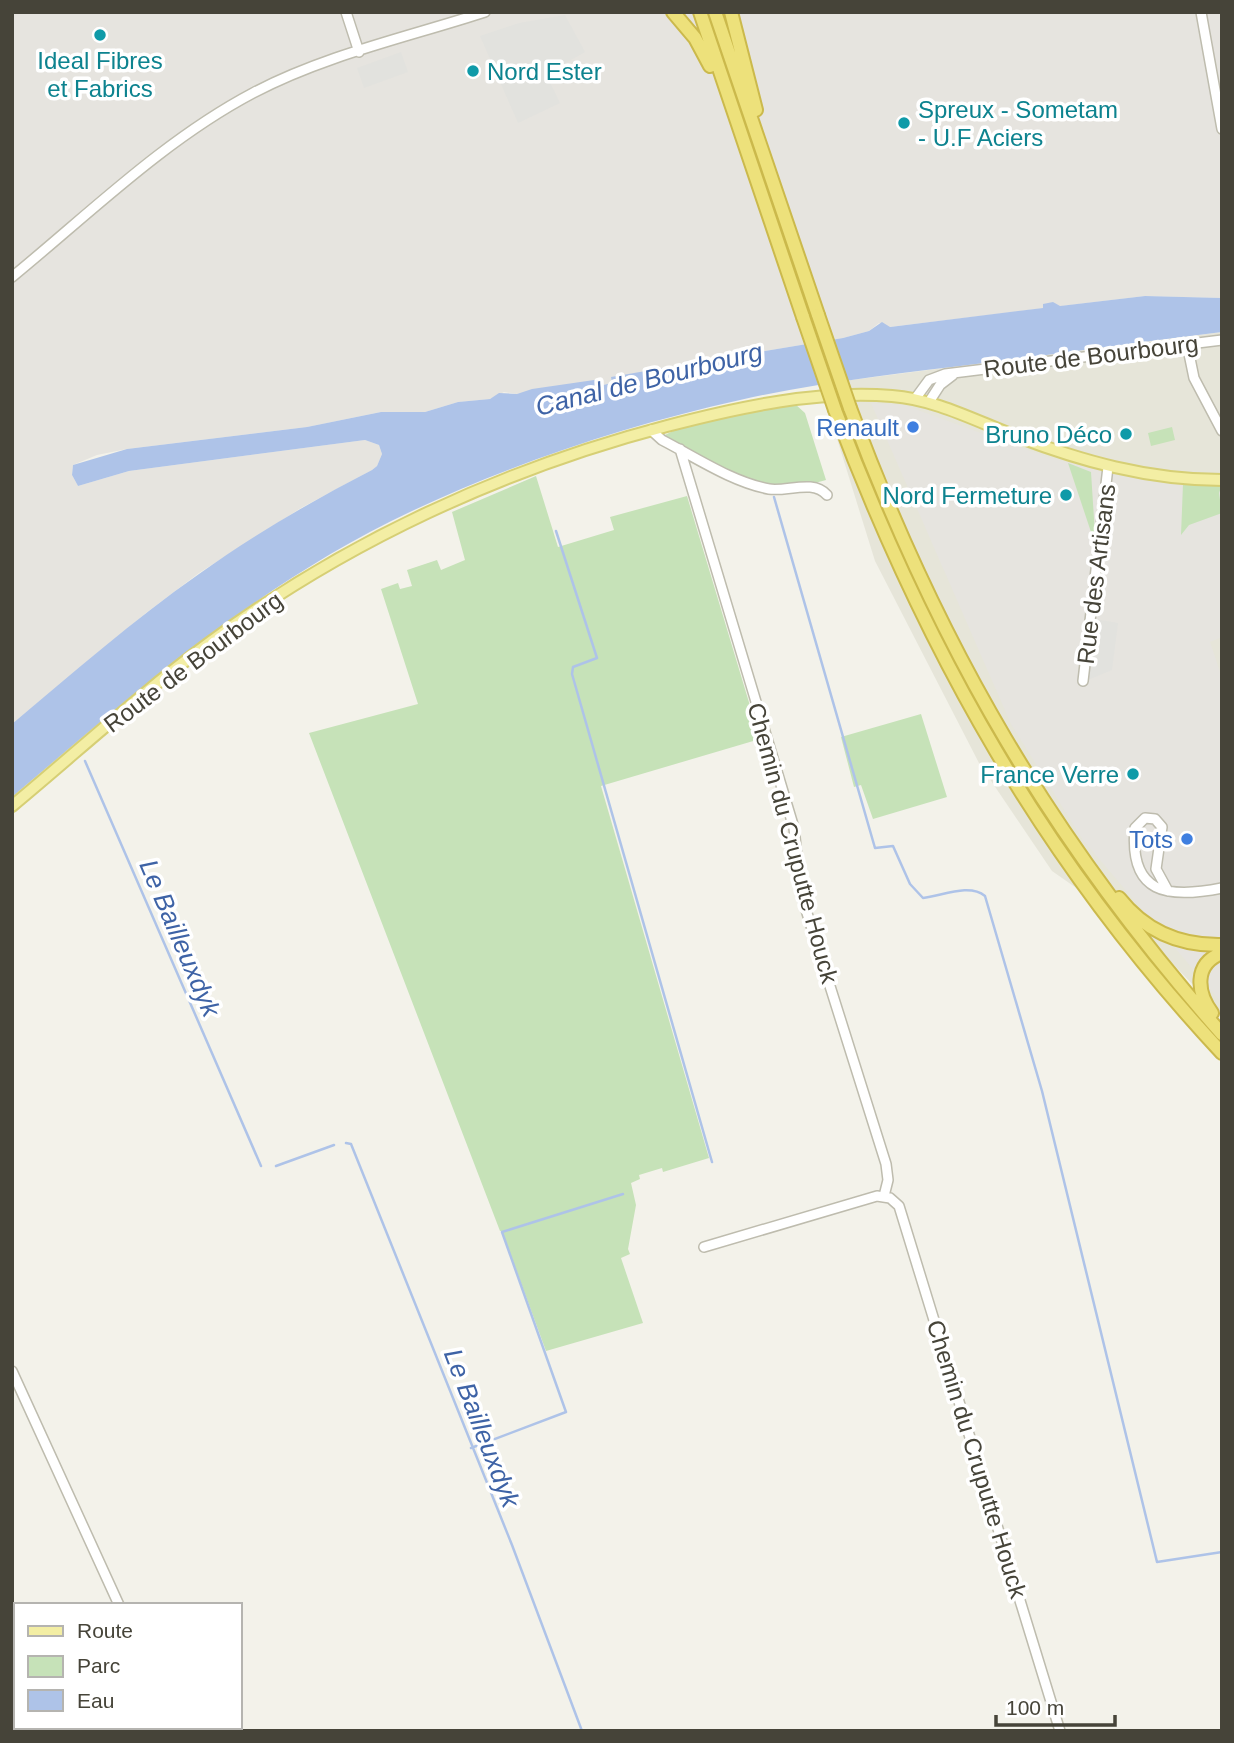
<svg xmlns="http://www.w3.org/2000/svg" width="1234" height="1743" font-family="Helvetica,sans-serif">
	<rect width="100%" height="100%" fill="#f3f2ea"/>
	<path fill="#e6e5d9" d="M1222,332V1015L1148,938L1052,871L979,763L875,561L820,384Z"/>
	<path fill="#e6e4df" d="M12,12H1222V298L1145,296L889,327L879,323L869,331L843,338L699,362V368L687,370L686,365L611,378L612,383L602,385L601,380L517,394L504,392L490,399L458,402L425,412H381L307,427L127,449L97,455L73,465L72,475L78,486L129,471L365,440L379,445L382,454L377,466L372,470L301,508L199,573L146,613L12,724Z
		M871,403L904,405L1047,457L1118,475L1222,484V637L1210,642L1222,678V1003L1083,840L1011,724Z"/>
	<path fill="#c6e2b8" d="M795,404L805,413L826,480C759,499 723,469 666,440L665,435L677,429L763,408Z
		M1172,427L1175,440L1151,446L1148,433Z
		M1068,463L1091,472L1095,534L1092,535Z
		M536,476L558,547L614,530L610,517L687,496L760,739L601,786L709,1158L663,1172L662,1168L639,1175L640,1179L631,1183L636,1205L628,1249L630,1254L621,1258L643,1323L546,1351L502,1231H500L309,733L418,704L381,589L398,583L400,589L412,586L407,570L437,560L441,570L465,560L452,512Z
		M1183,484L1222,485L1219,493L1222,513L1189,525L1181,535Z
		M921,714L947,797L873,819L861,785L854,787L841,737Z"/>
	<path fill="#e2e2de" d="M565,15L585,52L546,74L560,103L518,123L480,36L519,23Z
		M401,52L408,72L364,88L357,68Z
		M1095,619L1118,623L1112,670L1088,680Z"/>
	<path fill="#aec3e8" d="M1145,296L1222,298V332C1142,342 1063,353 984,363C902,373 820,382 740,400C628,425 516,462 412,511C262,581 137,691 12,797V724C73,673 133,620 199,574C253,535 312,501 372,470L377,466L382,454L379,445L365,440L129,471L78,486L72,475L73,465L127,449L307,427L381,412H425L458,402L490,399L499,393L517,394L532,389L601,379L603,385L612,383L611,377L686,364L687,370L699,368L698,362L843,338L869,331L882,322L890,327L1043,308V304L1053,302L1060,306Z"/>
	<g fill="none" stroke-linecap="round" stroke-linejoin="round">
		<path stroke="#aec3e8" stroke-width="2.5" d="M774,497L875,848L893,846L910,884L923,898C942,896 969,883 985,896L1042,1091L1157,1562L1222,1552
			M556,531L597,658L573,667L572,674L712,1162
			M85,761L261,1166
			M346,1143L351,1144L512,1545L582,1731
			M276,1166L334,1145
			M471,1448L566,1412L502,1232L623,1194"/>
		<g stroke="#bebcae" stroke-width="12">
			<path id="minor" d="M346,12L359,52
				M1201,12L1222,129
				M12,277C89,214 164,140 253,93C325,55 408,37 485,12
				M1187,344L1194,378L1222,431
				M915,399L929,380L945,374L1222,340
				M929,402L940,385L953,375
				M651,430L662,440C695,457 732,482 769,489C787,492 813,479 827,495
				M680,449L794,828L801,894L886,1164L888,1180L884,1196
				M1083,681L1108,467
				M1168,891L1156,869L1162,827L1155,819L1145,818L1135,828C1129,894 1167,899 1222,888
				M704,1247L877,1196L890,1198L899,1206L1060,1731
				M12,1371L119,1605
				M158,1727L159,1731"/>
		</g>
		<g stroke="#d6cf75" stroke-width="14">
			<path id="major" d="M12,806C77,752 140,694 209,643C345,542 503,469 667,426C740,407 817,390 892,396C934,399 974,420 1013,435C1081,461 1148,480 1222,480"/>
		</g>
		<g stroke="#cbb94c" stroke-width="16">
			<path id="highway" d="M673,12L695,38L710,66
				M700,12L803,317
				M715,12L818,315
				M731,12L756,110
				M850,408C939,648 1052,842 1222,1034
				M835,410C927,654 1044,862 1222,1053
				M1119,898C1145,931 1179,946 1222,945
				M1212,1013C1197,993 1193,964 1222,953"/>
		</g>
		<use href="#minor" stroke="#fff" stroke-width="9"/>
		<use href="#major" stroke="#f3eea4" stroke-width="10"/>
		<use href="#highway" stroke="#ede17b" stroke-width="12"/>
		<g stroke="#cbb94c" stroke-width="16" stroke-linecap="butt">
			<path id="highway-bridge" d="M818,315L850,408
				M803,317L835,410"/>
		</g>
		<use href="#highway-bridge" stroke="#ede17b" stroke-width="12"/>
	</g>
	<g fill="#0f9aa8" stroke="#fff" stroke-width="2.5">
		<circle cx="100" cy="35" r="7"/>
		<circle cx="473" cy="71" r="7"/>
		<circle cx="904" cy="123" r="7"/>
		<circle cx="1126" cy="434" r="7"/>
		<circle cx="1066" cy="495" r="7"/>
		<circle cx="1133" cy="774" r="7"/>
	</g>
	<g fill="#3f7fe0" stroke="#fff" stroke-width="2.5">
		<circle cx="913" cy="427" r="7"/>
		<circle cx="1187" cy="839" r="7"/>
	</g>
	<g text-anchor="middle" dominant-baseline="central" stroke-width="7" stroke-linejoin="round" paint-order="stroke">
		<g font-size="24" fill="#0d838f" stroke="#fff" text-anchor="end">
			<text x="100" y="60" text-anchor="middle">Ideal Fibres<tspan x="100" dy="28">et Fabrics</tspan></text>
			<text x="487" y="71" text-anchor="start">Nord Ester</text>
			<text x="918" y="109" text-anchor="start">Spreux - Sometam<tspan x="918" dy="28">- U.F Aciers</tspan></text>
			<text x="1112" y="434">Bruno Déco</text>
			<text x="1052" y="495">Nord Fermeture</text>
			<text x="1119" y="774">France Verre</text>
		</g>
		<g font-size="24" fill="#464439" stroke="#fff">
			<text transform="translate(1091 356) rotate(-7)">Route de Bourbourg</text>
			<text transform="translate(1096 574) rotate(-83)">Rue des Artisans</text>
			<text transform="translate(193 662) rotate(-37)">Route de Bourbourg</text>
			<text transform="translate(793 843) rotate(75)">Chemin du Cruputte Houck</text>
			<text transform="translate(977 1459) rotate(73)">Chemin du Cruputte Houck</text>
		</g>
		<g font-size="24" fill="#366cbe" stroke="#fff" text-anchor="end">
			<text x="899" y="427">Renault</text>
			<text x="1173" y="839">Tots</text>
		</g>
		<g font-size="26" font-style="italic" fill="#3e63a6" stroke="#fff">
			<text transform="translate(649 379) rotate(-14)">Canal de Bourbourg</text>
			<text transform="translate(180 938) rotate(67)">Le Bailleuxdyk</text>
			<text transform="translate(482 1428) rotate(69)">Le Bailleuxdyk</text>
		</g>
	</g>
	<rect width="1234" height="1743" fill="none" stroke="#464439" stroke-width="28"/>
	<rect x="14" y="1603" width="228" height="126" fill="#ffffff" stroke="#b5b4b0" stroke-width="2"/>
	<rect x="28" y="1626" width="35" height="10" fill="#f3eea4" stroke="#b5b4b0" stroke-width="2"/>
	<text x="77" y="1638" font-size="21" fill="#464439">Route</text>
	<rect x="28" y="1656" width="35" height="21" fill="#c6e2b8" stroke="#b5b4b0" stroke-width="2"/>
	<text x="77" y="1673" font-size="21" fill="#464439">Parc</text>
	<rect x="28" y="1690" width="35" height="21" fill="#aec3e8" stroke="#b5b4b0" stroke-width="2"/>
	<text x="77" y="1708" font-size="21" fill="#464439">Eau</text>
	<path d="M996 1715v10h119v-10" fill="none" stroke="#464439" stroke-width="3.5"/>
	<text x="1006" y="1715" font-size="21" fill="#464439" stroke="#ffffff" stroke-width="5" paint-order="stroke">100 m</text>
</svg>
